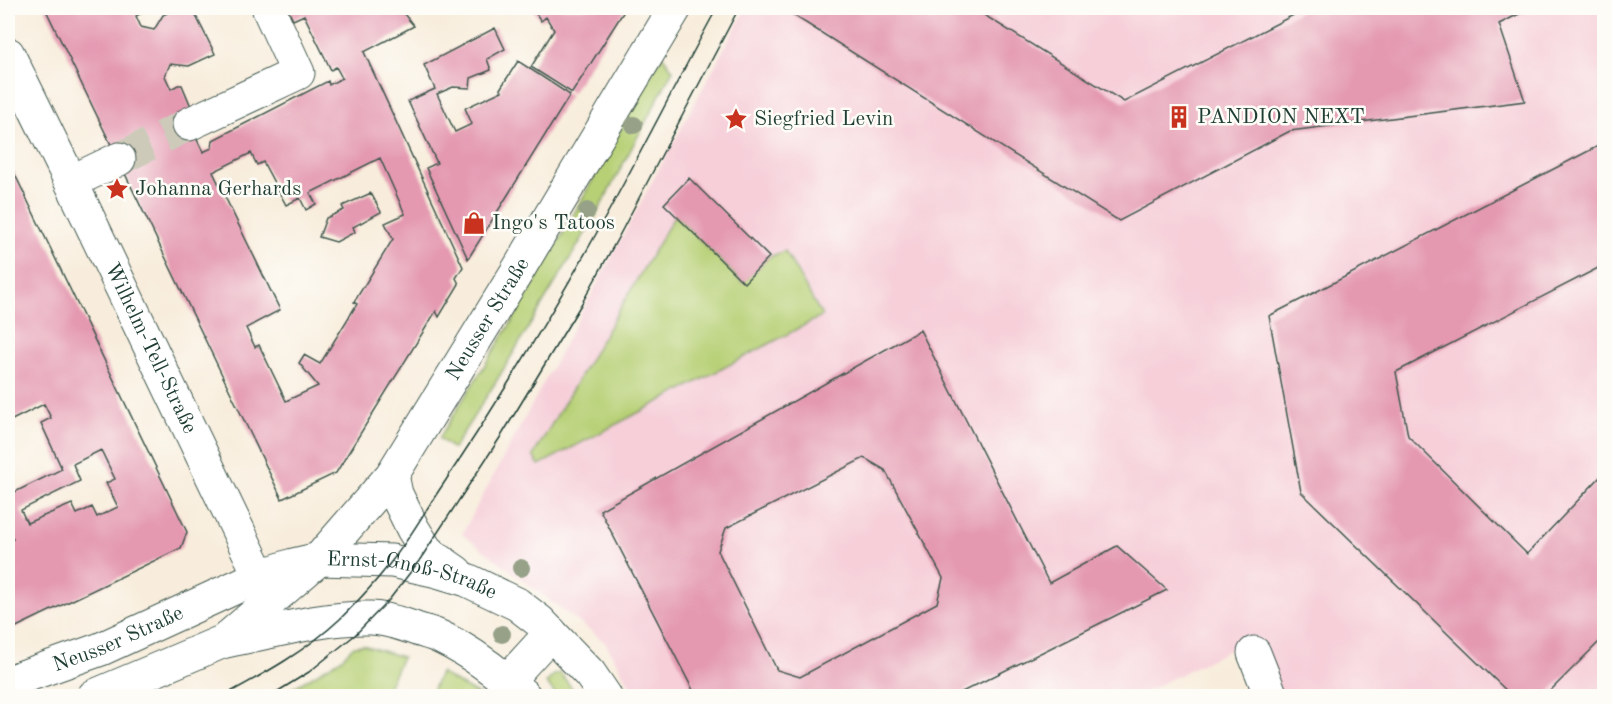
<svg xmlns="http://www.w3.org/2000/svg" width="1612" height="704" font-family="'Old Standard TT',serif">
	<rect width="100%" height="100%" fill="#fdfcf7"/>
	<filter id="ink" filterUnits="userSpaceOnUse"><feTurbulence type="fractalNoise" baseFrequency=".0167" numOctaves="2"/><feDisplacementMap in="SourceGraphic" scale="12" xChannelSelector="R" yChannelSelector="G"/><feConvolveMatrix kernelMatrix="1 2 1 2 8 2 1 2 1" color-interpolation-filters="sRGB"/></filter>
	<filter id="wash" filterUnits="userSpaceOnUse"><feTurbulence type="fractalNoise" baseFrequency=".008" numOctaves="4" result="noise"/><feDisplacementMap in="SourceGraphic" scale="24" xChannelSelector="R" yChannelSelector="G"/><feGaussianBlur stdDeviation="1.35" result="paint"/><feColorMatrix in="noise" values="0 0 0 0 0 0 0 0 0 0 0 0 0 0 0 0 0 1.4 0 .05"/><feComposite in="paint" operator="in"/></filter>
	<g filter="url(#wash)">
		<rect width="100%" height="100%" fill="#f8eddc"/>
		<path fill="#f6cfd9" d="M746,8H1604V696H1273L1249,640L1137,696H636L605,642L462,534Z"/>
		<path fill="#b7d076" stroke="#6b8655" stroke-width="1.5" d="M662,55L673,70L595,217L497,380L453,449L439,438L513,320L556,246Z
			M675,215L743,283L769,257L785,251L822,316L539,465L533,456Z
			M363,645L402,657L384,696H280L341,659L354,646Z
			M440,673L481,696H430Z
			M560,673L578,696H557L546,683L554,675Z"/>
		<g id="blocks">
			<path fill="#e499b1" fill-rule="evenodd" d="M45,8H143V12L136,16L141,27L154,30L163,15L178,8H192L215,54L189,66L170,64L165,76L171,89L178,85H182L192,109L184,113L203,152L212,148L213,140L328,81L329,85L342,78L336,67L331,70L304,15L293,20L287,8H399L414,26L364,52L463,267L456,278L459,284L439,317L436,311L336,473L282,499ZM251,153L257,165L263,162L286,205L300,198L306,210L316,204L310,193L380,158L405,214L385,223L393,239L354,302L357,304L320,364L304,355L299,363L318,386L286,401L259,345L255,347L246,328L280,310L213,172Z
				M532,8H626L572,93L531,67L554,30L546,17L541,21Z
				M782,8H973L1124,102L1307,8H1531L1499,24L1525,101L1290,131L1119,221Z
				M495,28L505,49L487,59L491,70L471,78L470,88L453,87L437,94L455,132L472,124L465,108L502,91L500,89L518,61L570,95L468,259L426,168L437,163L408,101L435,89L424,65Z
				M1604,143V265L1396,372L1408,436L1527,554L1604,473V637L1545,696H1512L1301,492L1269,316Z
				M8,160L187,532L181,548L8,631V541L13,539L9,530L8,531V481L13,493L62,469L41,423L51,418L44,404L8,422ZM101,450L115,479L106,483L118,507L97,517L92,507L77,514L72,504L27,523L21,510L80,481L73,464Z
				M689,178L769,257L744,283L664,204Z
				M371,193L381,212L353,227L355,232L336,242L319,237L326,218L344,210L342,206Z
				M920,330L1049,583L1117,546L1167,590L954,696H696L600,510ZM864,458L885,470L943,578L937,603L800,677L777,670L718,551L726,528Z"/>
		</g>
	</g>
	<g filter="url(#ink)">
		<use href="#blocks" fill-opacity="0" stroke="#40574d" stroke-width="1.5"/>
		<g fill="none" stroke-linecap="round" stroke-linejoin="round">
			<path stroke="#cdcaba" stroke-width="33" stroke-dasharray="33 16" stroke-linecap="butt" d="M119,159L189,124"/>
			<g stroke="#40574d" stroke-width="35">
				<g id="minor">
					<path id="s1" d="M8,54L71,182L260,576"/>
					<path d="M189,124L298,73L269,10"/>
					<path d="M71,182L119,159"/>
					<path d="M392,475L396,494L413,529L426,550L433,556L456,572"/>
					<path d="M226,641C273,632 322,617 371,618C384,618 398,623 411,627C421,631 432,633 442,638C471,652 500,674 524,696"/>
					<path d="M1254,653L1271,696"/>
					<path d="M507,681L551,633"/>
					<path id="s2" d="M8,682L101,649L260,576L293,565L319,559L392,561L437,571L467,580L517,604L539,621L590,674L605,696"/>
					<path id="s3" d="M94,696L224,641L319,559L392,475L518,270L675,8"/>
				</g>
			</g>
			<use href="#minor" stroke="#fff" stroke-width="33"/>
			<path stroke="#1f3d34" stroke-width="1.5" d="M223,696C264,674 306,651 340,619C358,601 376,582 391,562C411,537 426,509 444,483C502,396 556,307 606,216C644,147 679,77 717,8
				M270,696L309,672L355,635L389,600L419,561L503,433L582,303L619,236L739,8"/>
		</g>
		<g fill="#96a188">
			<circle cx="634" cy="125" r="9"/>
			<circle cx="587" cy="211" r="9"/>
			<circle cx="521" cy="568" r="9"/>
			<circle cx="502" cy="634" r="9"/>
		</g>
	</g>
	<defs>
		<g id="building-bare" transform="scale(1.8)"><path d="M-4-6H4V6H1V3H-1V6H-4ZM-2.5-4.3h1.7v1.8h-1.7ZM.8-4.3h1.7v1.8H.8ZM-2.5-1h1.7V.8h-1.7ZM.8-1h1.7V.8H.8Z" fill="#c8321e" stroke="#fdfcf7" stroke-width="2.5" paint-order="stroke"/></g>
		<g id="sight-bare" transform="scale(1.8)"><path d="M0-6L1.8-2.2L6-1.7L2.9 1.2L3.7 5.4L0 3.3L-3.7 5.4L-2.9 1.2L-6-1.7L-1.8-2.2Z" fill="#c8321e" stroke="#fdfcf7" stroke-width="2.5" paint-order="stroke"/></g>
		<g id="shop-bare" transform="scale(1.8)"><path d="M-5-2.5h2.3a2.7 3.5 0 0 1 5.4 0H5L5.5 6h-11ZM-1.5-2.5h3a1.5 2.3 0 0 0-3 0Z" fill="#c8321e" stroke="#fdfcf7" stroke-width="2.5" paint-order="stroke"/></g>
	</defs>
	<g fill-rule="evenodd">
		<use href="#building-bare" x="1179" y="117"/>
		<use href="#sight-bare" x="736" y="119"/>
		<use href="#sight-bare" x="117" y="189"/>
		<use href="#shop-bare" x="474" y="223"/>
	</g>
	<g text-anchor="middle" dominant-baseline="central" stroke-width="5" stroke-linejoin="round" paint-order="stroke">
		<g font-size="21" fill="#1f3d34" stroke="#fdfcf7" text-anchor="start">
			<text x="1197" y="117">PANDION NEXT</text>
			<text x="754" y="119">Siegfried Levin</text>
			<text x="135" y="189">Johanna Gerhards</text>
			<text x="492" y="223">Ingo's Tatoos</text>
		</g>
		<g font-size="21" fill="#1f3d34" stroke="#fdfcf7">
			<text stroke="none"><textPath href="#s3" startOffset="561">Neusser Straße</textPath></text>
			<text stroke="none"><textPath href="#s1" startOffset="327">Wilhelm-Tell-Straße</textPath></text>
			<text stroke="none"><textPath href="#s2" startOffset="430">Ernst-Gnoß-Straße</textPath></text>
			<text stroke="none"><textPath href="#s2" startOffset="118">Neusser Straße</textPath></text>
		</g>
	</g>
	<rect width="1612" height="704" fill="none" stroke="#fdfcf7" stroke-width="30"/>
</svg>
